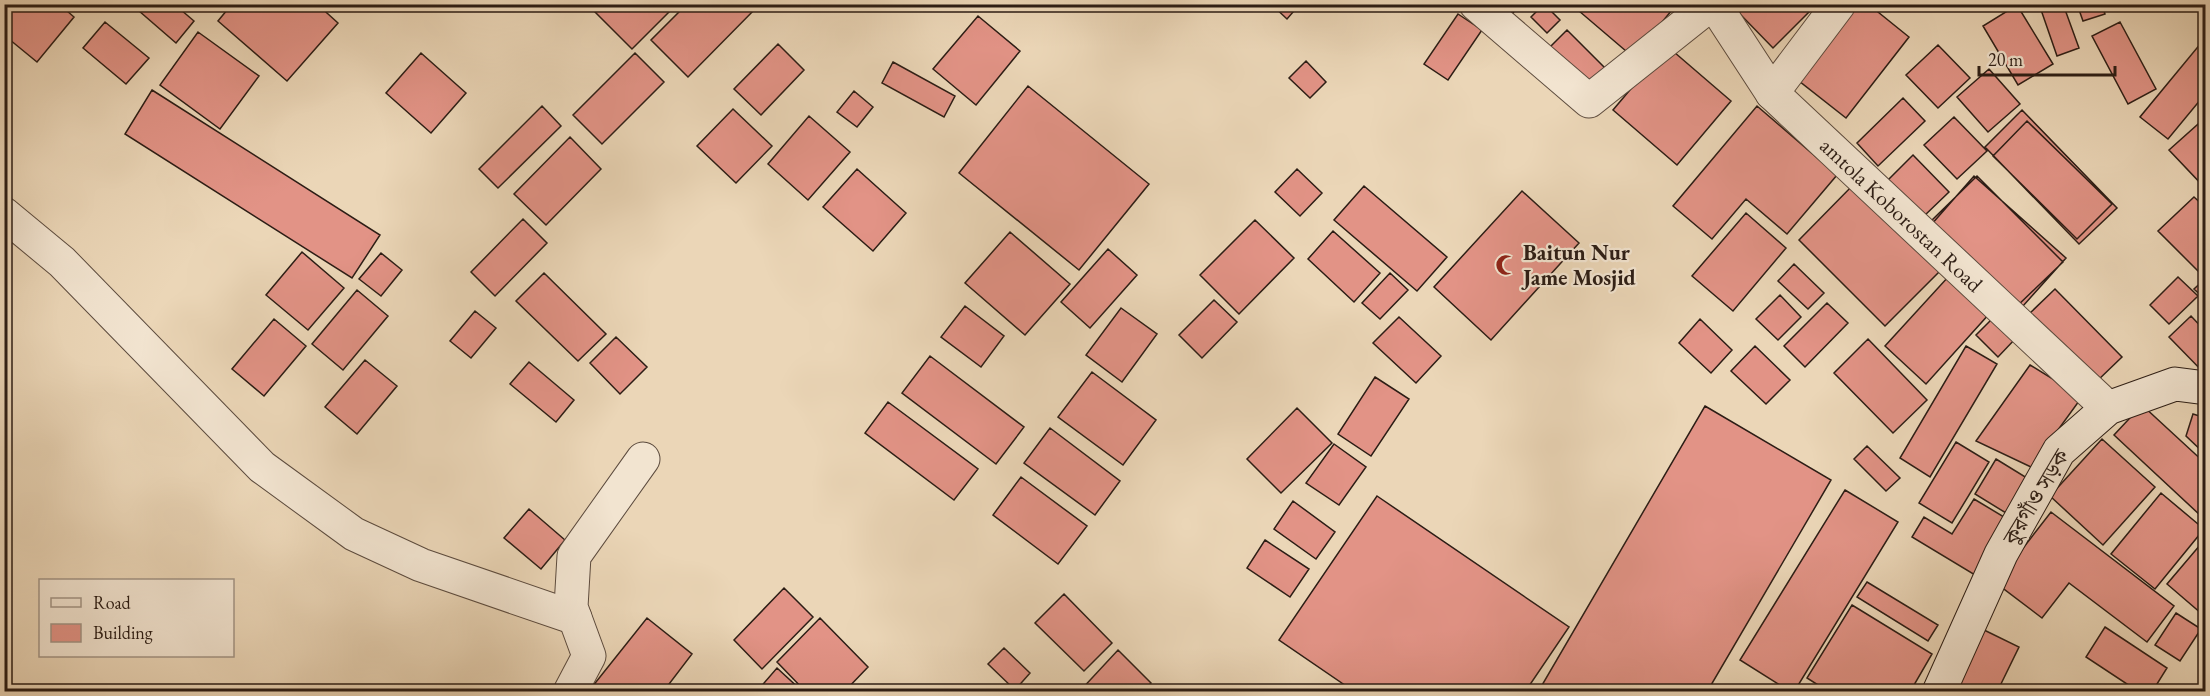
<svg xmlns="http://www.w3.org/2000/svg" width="2210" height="696" font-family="'EB Garamond','Noto Serif Bengali',serif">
	<rect width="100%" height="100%" fill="#ebd6b7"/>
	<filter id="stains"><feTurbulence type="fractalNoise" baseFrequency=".00333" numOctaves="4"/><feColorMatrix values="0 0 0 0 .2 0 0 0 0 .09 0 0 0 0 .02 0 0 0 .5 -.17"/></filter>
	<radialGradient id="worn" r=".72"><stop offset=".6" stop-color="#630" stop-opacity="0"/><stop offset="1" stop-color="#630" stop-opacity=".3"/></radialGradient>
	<path fill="#e29386" stroke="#2c1d15" stroke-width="1.5" d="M4,4H59L74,17L37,62L4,35Z
		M131,4H174L194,21L176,43Z
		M232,4H317L338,23L287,81L218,21Z
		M587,4H677L632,49Z
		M687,4L759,5L688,77L651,40Z
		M1271,4H1300L1287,19Z
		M1501,4H1521L1512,14Z
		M1544,4L1560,20L1547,33L1531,17Z
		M1559,4H1571L1566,11Z
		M1584,4H1677L1633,57L1579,11Z
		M1747,4H1817L1773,48L1739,13Z
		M1850,4H1868L1909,37L1846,118L1794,77Z
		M1963,4H1977L1968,11Z
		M2039,4H2063L2079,48L2057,56Z
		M2077,4H2102L2105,14L2083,21Z
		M2017,5L2053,64L2018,85L1983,26Z
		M1458,14L1482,30L1448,80L1424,64Z
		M978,16L1020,51L976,105L933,69Z
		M105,22L149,58L126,84L83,48Z
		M2120,22L2156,89L2128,104L2092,36Z
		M1567,30L1621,84L1603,102L1549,48Z
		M198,32L259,76L220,129L160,85Z
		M2206,37V93L2168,139L2140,117Z
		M778,44L804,70L761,115L734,89Z
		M1938,45L1970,78L1938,108L1906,75Z
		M1667,46L1731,101L1677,165L1613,110Z
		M421,53L466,93L431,133L386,93Z
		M635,53L664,82L602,144L573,115Z
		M1306,61L1326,82L1310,98L1289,78Z
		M893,62L955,96L944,117L882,83Z
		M1989,69L2020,104L1988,132L1957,97Z
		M1028,86L1149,184L1079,270L959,173Z
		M152,90L380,235L352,278L125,134Z
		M854,91L873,107L857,127L837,112Z
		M1903,98L1925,121L1878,166L1857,143Z
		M542,106L561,126L498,188L479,169Z
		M1757,106L1837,175L1787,234L1746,199L1712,239L1673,206Z
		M733,109L772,146L736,183L697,146Z
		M2022,110L2117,208L2079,244L1985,147Z
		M809,116L850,152L808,200L768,164Z
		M1954,117L1987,151L1957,179L1924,145Z
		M2206,117V189L2169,150Z
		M2027,121L2112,204L2077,239L1993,156Z
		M570,137L601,169L546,225L514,194Z
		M1913,155L1949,192L1923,217L1888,180Z
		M857,169L906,213L873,251L823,207Z
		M1297,169L1322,193L1300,216L1275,192Z
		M1974,176L2066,258L2023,306L1931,225Z
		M1977,176L2063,262L2014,309L1929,223Z
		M1856,182L1943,268L1885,326L1799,240Z
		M1364,186L1447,257L1417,291L1334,220Z
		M1522,191L1579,243L1491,340L1434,287Z
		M2194,197L2206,208V266L2199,272L2158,231Z
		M1746,213L1786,248L1733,311L1692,276Z
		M523,219L547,243L495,296L471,272Z
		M1255,220L1294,258L1239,314L1200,275Z
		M1333,231L1380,273L1354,302L1308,259Z
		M1010,232L1070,284L1025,335L965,283Z
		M1108,249L1137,275L1090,328L1061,302Z
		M302,252L344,288L308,330L266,295Z
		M381,253L402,270L381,296L359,279Z
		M1794,264L1824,293L1808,309L1778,281Z
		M544,273L606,334L578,361L516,301Z
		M1390,273L1408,290L1380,319L1362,303Z
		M1949,276L1990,313L1926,384L1885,346Z
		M2178,277L2198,296L2169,324L2150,305Z
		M2206,278V300L2194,289Z
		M2055,289L2122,357L2095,383L2028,315Z
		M357,290L388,316L343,370L312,344Z
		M1780,295L1801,317L1778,340L1756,319Z
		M1214,300L1237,322L1202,358L1179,335Z
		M1827,303L1848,323L1805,367L1784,346Z
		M965,306L1004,336L981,367L941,337Z
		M1121,308L1157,334L1122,382L1086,355Z
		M475,311L496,328L471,358L450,341Z
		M1995,316L2016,338L1998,357L1976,335Z
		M2191,316L2206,332V375L2169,337Z
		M1399,317L1441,356L1416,383L1373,343Z
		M274,319L306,346L264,396L232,369Z
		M1700,319L1732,350L1711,373L1679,343Z
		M616,337L647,367L620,394L590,363Z
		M1868,339L1927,400L1893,433L1834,373Z
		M1755,346L1790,380L1766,404L1731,371Z
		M1966,346L1997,364L1930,477L1900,458Z
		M930,356L1024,427L996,464L902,393Z
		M365,360L397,386L357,434L325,407Z
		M529,362L574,400L556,422L510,384Z
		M2030,365L2082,397L2031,467L1976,441Z
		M1092,372L1156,420L1123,465L1058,417Z
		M1375,377L1409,399L1371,456L1338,434Z
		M888,402L978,469L954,500L865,433Z
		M2142,405L2206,464V512L2201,516L2114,435Z
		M1705,406L1831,480L1707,692H1538Z
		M1297,408L1332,443L1281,493L1247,459Z
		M2193,414L2206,418V455L2186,436Z
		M1050,428L1120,481L1095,515L1024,463Z
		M2102,439L2155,487L2103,545L2050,496Z
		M1956,442L1989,462L1952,523L1919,503Z
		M1334,444L1366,467L1339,505L1306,483Z
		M1867,446L1900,478L1886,491L1854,459Z
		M1996,459L2027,478L2006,513L1975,494Z
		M1021,477L1087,526L1058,564L993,515Z
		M1845,490L1898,522L1794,692H1791L1740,660Z
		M2161,493L2204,529L2155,589L2111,554Z
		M1377,496L1569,627L1525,692H1355L1279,640Z
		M1974,499L2009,520L1975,575L1912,537L1924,517L1952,534Z
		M1293,501L1335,532L1316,559L1274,529Z
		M529,509L565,540L541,569L504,538Z
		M2051,512L2174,606L2147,642L2069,583L2042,618L1996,583Z
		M2206,538V610L2202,614L2167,584Z
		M1265,540L1309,569L1290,597L1247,568Z
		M1867,582L1938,625L1928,641L1857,597Z
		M784,588L813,617L762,669L734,640Z
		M1064,594L1112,643L1084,671L1035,623Z
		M1852,605L1932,654L1910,692H1829L1807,678Z
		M2176,613L2201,629L2180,661L2155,645Z
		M647,618L692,654L663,692H588Z
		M820,618L868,667L844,692H806L777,662Z
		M2105,627L2167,668L2152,692H2139L2086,657Z
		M1980,628L2019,647L1997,692H1949Z
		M1004,648L1030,673L1015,690L988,664Z
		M1118,650L1151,683L1142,692H1079Z
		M777,668L803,692L758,690Z"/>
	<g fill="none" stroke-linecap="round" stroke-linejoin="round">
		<g stroke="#5c4b3e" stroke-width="35">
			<g id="street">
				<path d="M1476,4L1589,101L1711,4"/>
				<path id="s1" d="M1714,4L1772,93L2108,408"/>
				<path d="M1772,93L1839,4"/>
				<path d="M4,214L62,262L262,467L354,534L421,565L575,618"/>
				<path d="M570,692L589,656L571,607L574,556L643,459"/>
			</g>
		</g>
		<g stroke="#2c1d15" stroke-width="35">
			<path id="secondary" d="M1939,692L2001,554L2059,451L2108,408L2175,384L2206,388"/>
		</g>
		<use href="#street" stroke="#f2e4d0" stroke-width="33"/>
		<use href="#secondary" stroke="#f2e4d0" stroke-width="33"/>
	</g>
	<defs>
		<g id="mosque-bare" transform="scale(1.62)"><path d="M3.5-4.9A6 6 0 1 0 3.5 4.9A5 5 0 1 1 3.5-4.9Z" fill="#8f2418" stroke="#f2e4d0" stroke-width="2.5" paint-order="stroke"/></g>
	</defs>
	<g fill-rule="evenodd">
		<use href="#mosque-bare" x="1506" y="265"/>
	</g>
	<g text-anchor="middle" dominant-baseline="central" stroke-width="4.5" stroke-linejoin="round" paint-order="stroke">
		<g font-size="22" fill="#2c1d15" stroke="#f2e4d0">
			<text stroke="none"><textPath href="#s1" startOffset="284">amtola Koborostan Road</textPath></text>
			<text transform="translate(2036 497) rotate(-59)">কুরগাঁও সড়ক</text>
		</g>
		<g font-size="22" font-weight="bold" fill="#2c1d15" stroke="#f2e4d0" text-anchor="start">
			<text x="1523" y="252">Baitun Nur<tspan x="1523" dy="25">Jame Mosjid</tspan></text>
		</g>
	</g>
	<rect width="2210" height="696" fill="none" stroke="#ebd6b7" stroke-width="24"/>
	<rect x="6" y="6" width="2198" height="684" fill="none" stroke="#2c1d15" stroke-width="3"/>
	<rect x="12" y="12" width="2186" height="672" fill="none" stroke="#2c1d15" stroke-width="1.5"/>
	<rect x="39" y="579" width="195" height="78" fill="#f2e4d0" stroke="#a39485" stroke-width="1.5"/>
	<rect x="51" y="598" width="30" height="9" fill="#f2e4d0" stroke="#a39485" stroke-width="1.5"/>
	<text x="93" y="609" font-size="18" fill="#2c1d15">Road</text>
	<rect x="51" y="624" width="30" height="18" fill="#e29386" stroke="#a39485" stroke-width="1.5"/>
	<text x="93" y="639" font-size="18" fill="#2c1d15">Building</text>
	<path d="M1979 66v9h136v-9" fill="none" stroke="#2c1d15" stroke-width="3"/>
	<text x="1988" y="66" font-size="18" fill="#2c1d15" stroke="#f2e4d0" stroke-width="4.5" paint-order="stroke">20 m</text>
	<rect width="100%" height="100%" filter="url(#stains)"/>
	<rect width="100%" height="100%" fill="url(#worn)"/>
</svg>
